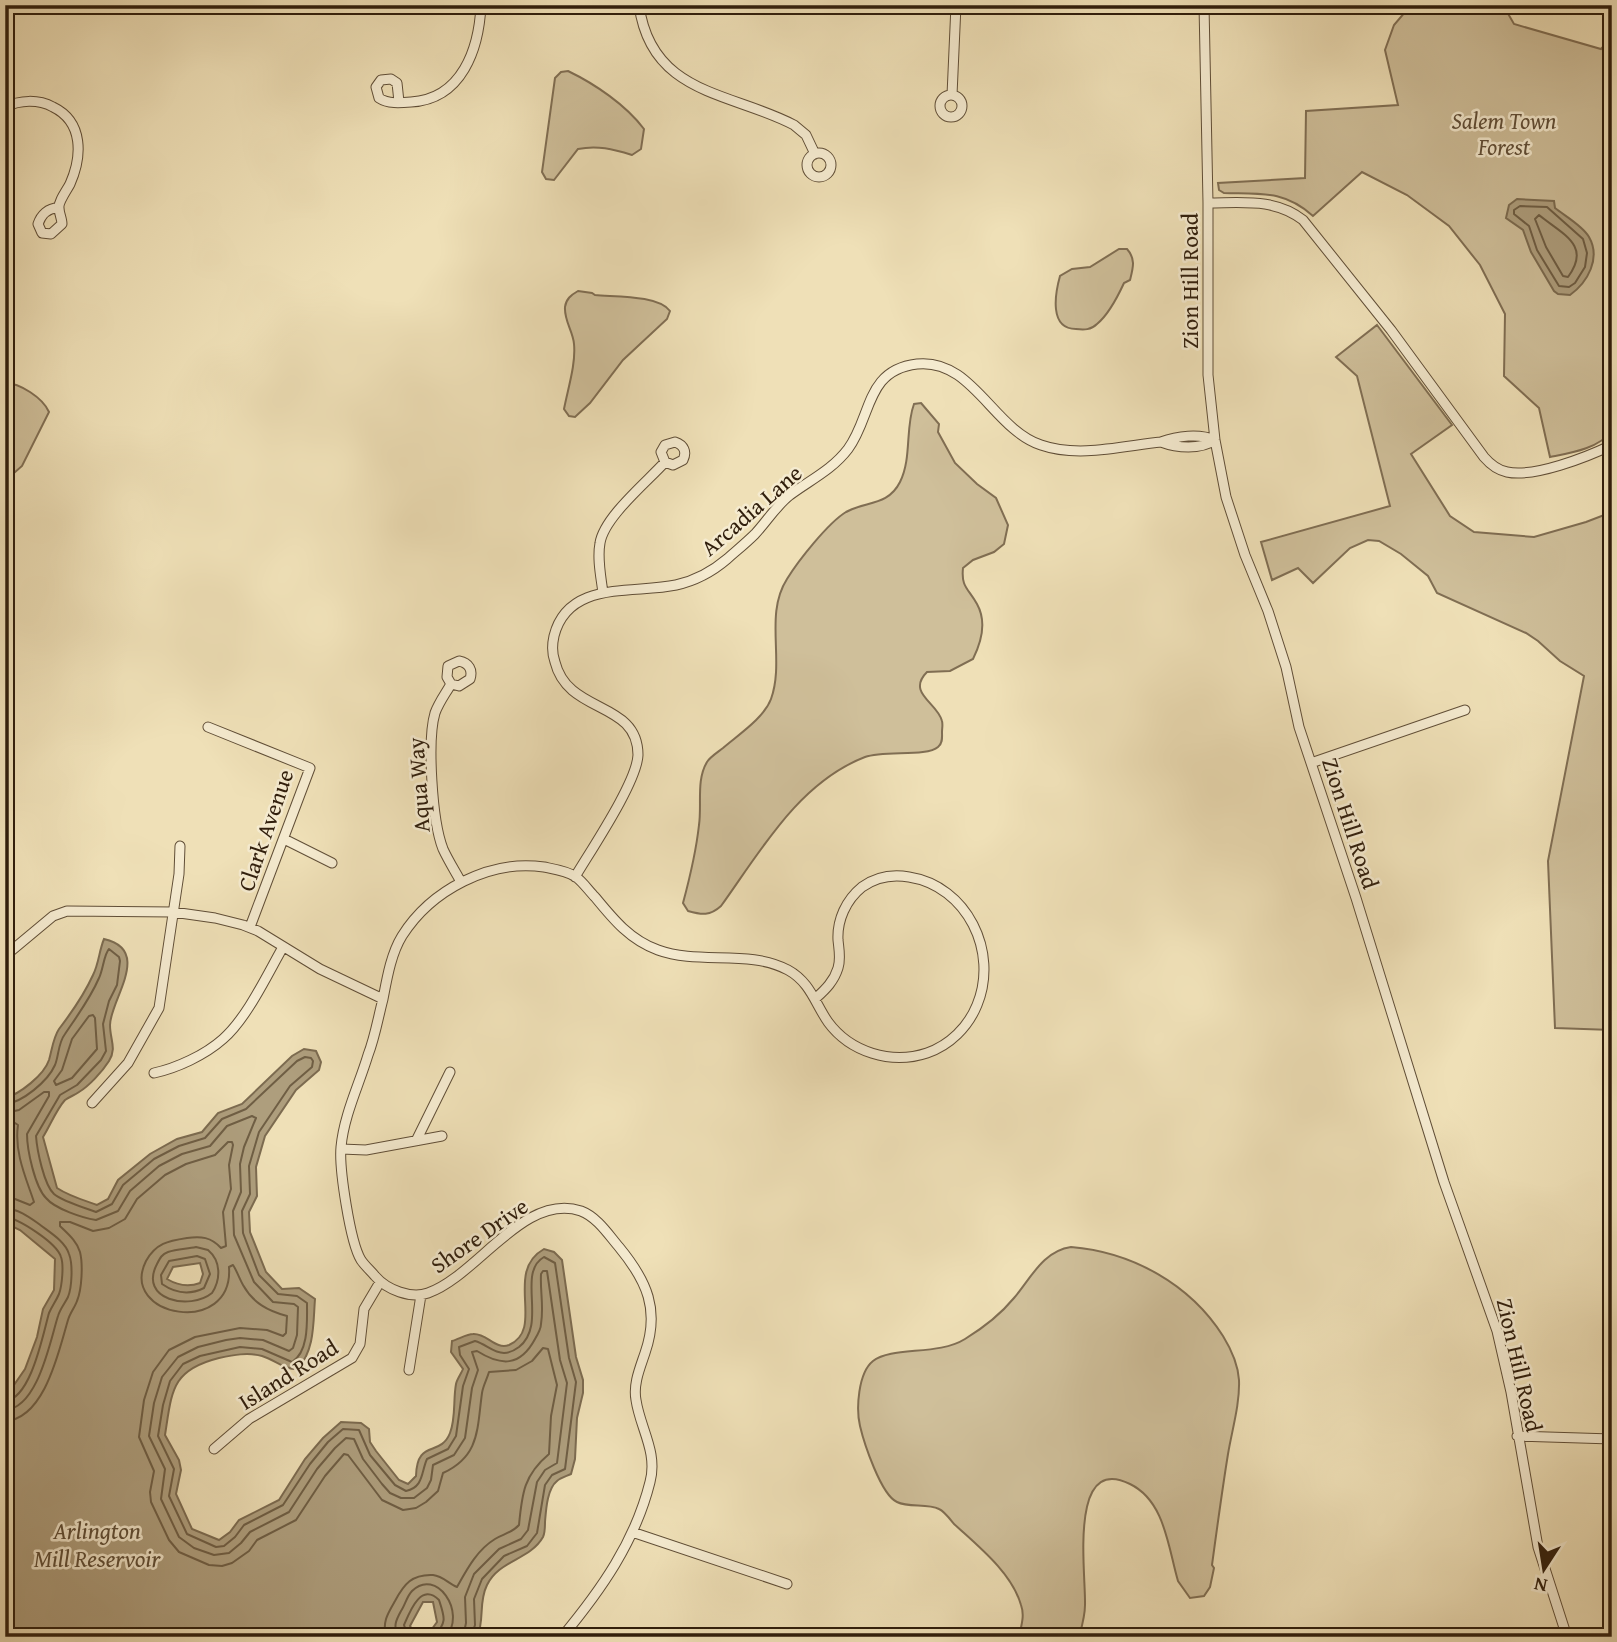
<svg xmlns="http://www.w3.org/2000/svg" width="1617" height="1642" font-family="'Gentium Book Plus',serif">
	<rect width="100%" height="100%" fill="#efe0b7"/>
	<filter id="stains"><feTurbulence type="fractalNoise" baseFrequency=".00286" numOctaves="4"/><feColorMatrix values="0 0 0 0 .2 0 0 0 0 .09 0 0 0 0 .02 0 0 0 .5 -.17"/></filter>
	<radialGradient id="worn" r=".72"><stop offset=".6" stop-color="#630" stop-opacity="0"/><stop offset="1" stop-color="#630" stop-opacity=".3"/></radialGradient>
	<path fill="#cfbf9a" stroke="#806e53" stroke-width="2" d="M1411,5H1503L1514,24L1601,49L1612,37V431C1598,449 1570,453 1550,457L1539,408L1504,376L1505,314L1480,265L1449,226L1407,195L1362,172L1313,216C1284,190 1260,194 1224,193L1219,190L1218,183L1305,178L1306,111L1398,105L1385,50L1394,25Z
		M568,71C595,84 626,105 644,129L641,149L632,155C613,149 597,145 578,149L554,180L546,179L542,172L555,78L561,72Z
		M1119,249H1127C1136,259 1133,268 1130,280L1124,283C1118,296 1108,315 1097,324C1091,330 1084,330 1076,329C1049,329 1055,294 1060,276L1072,269L1090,267Z
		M578,291L592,293L595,295C615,297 658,295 670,311L667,319L623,360L590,403L575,417L569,416L564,409C568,388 576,364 574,344C573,331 564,321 565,307C566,299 571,295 578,291Z
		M1377,325L1452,425L1411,454L1450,516L1474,532L1534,537L1586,522L1612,512V1030L1555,1028L1548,861L1584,676L1560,661L1538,641L1526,633L1437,593L1428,576L1401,554L1379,541L1368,540L1350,548L1313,583L1298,568L1272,580L1261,542L1390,506L1357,376L1336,357Z
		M5,383C20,383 43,398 49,412L22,466L14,473L5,472Z
		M921,403L939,424L938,432L955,463L977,484L996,498L1008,525L1004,544L994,552L973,560L963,568C961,587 968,588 977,604C987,622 982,641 973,659L950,671L927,672C906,693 938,703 942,721C943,725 942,728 942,732C942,737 943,743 938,747C927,757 884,750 865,757C798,783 760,852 721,906C710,916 702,915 688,911L683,903C690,877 696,852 699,825C702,805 696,780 707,762C710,757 718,752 723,748C738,735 764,718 771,699C785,660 764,615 787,579C798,561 828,523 846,512C866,501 888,506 900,482C912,458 905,428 914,404Z
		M1071,1247C1132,1252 1190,1284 1223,1336C1231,1349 1238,1364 1239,1380C1240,1404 1232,1430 1228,1454C1222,1491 1217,1528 1212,1565L1214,1568L1210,1587L1204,1596L1190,1598L1178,1581C1168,1547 1165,1501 1130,1484C1068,1453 1086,1573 1085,1605C1085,1616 1082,1626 1079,1637H1019C1021,1626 1025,1616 1021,1605C1012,1573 978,1546 954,1524C950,1519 944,1511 939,1509C927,1503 909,1508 897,1502C881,1495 864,1443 860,1426C856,1409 858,1373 873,1361C892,1346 938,1356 965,1339C983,1328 1000,1315 1014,1298C1031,1278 1043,1251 1071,1247Z"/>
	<path fill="#ae9e7d" stroke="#7c6b50" stroke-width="2" fill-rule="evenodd" d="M1517,199L1554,201L1555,208C1565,216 1583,226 1589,237C1601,258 1588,282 1570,295L1558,294L1554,291L1531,252L1523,230L1506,218L1509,205Z
		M104,939C153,950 110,1000 110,1025C110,1040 117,1048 109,1061C102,1072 89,1086 79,1092C75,1095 69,1097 65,1100C56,1110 50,1126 43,1137L57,1188C69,1196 83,1200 97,1205L108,1199L118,1180L150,1154L177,1139L202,1132L218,1113L242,1104L292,1056L304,1049L316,1051L321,1062L319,1070L296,1090L265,1136L256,1167L257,1196L249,1212L250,1232L266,1272L282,1289L299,1288L315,1299C313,1324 315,1348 298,1369C285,1370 275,1360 262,1356C248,1352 233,1355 219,1358C171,1370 172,1391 165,1435L179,1460L181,1470L176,1494L192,1529L219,1540L230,1532L239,1520L279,1500L305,1459L323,1438L341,1422L361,1423L369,1429L370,1442L376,1451L399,1480L408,1484L416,1476C417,1438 440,1458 450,1433C456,1418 453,1400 456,1384C457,1379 461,1374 463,1369L451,1352L452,1341C459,1339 467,1334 473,1334C487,1333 495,1350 509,1345C546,1329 503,1272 544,1249L554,1252L562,1260L576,1357L583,1380V1393L577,1418L575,1459L571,1474C567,1476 560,1478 557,1481C547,1489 546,1510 545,1522C545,1527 545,1533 543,1537C530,1560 499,1560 487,1585C478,1603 485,1620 477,1637H5V1398L25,1369L37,1337L43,1309L54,1290L55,1259L20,1230L5,1223V1098C20,1094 44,1075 49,1060C52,1050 53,1038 59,1029C72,1012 84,995 93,975C99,963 99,951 104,939ZM200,1263L203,1274L200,1283C189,1287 177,1285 167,1279L173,1267ZM423,1602H433L437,1622L429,1633L415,1634L410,1626Z"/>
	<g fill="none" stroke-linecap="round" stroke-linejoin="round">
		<path stroke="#6f5e44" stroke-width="2" d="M1520,206L1547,207L1583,239L1587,253L1585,267L1575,283L1569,287L1559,286L1537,250L1529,226L1514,214V210Z
			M1539,215C1562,234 1592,245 1568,277L1563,276L1546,247L1535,219Z
			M93,1015L95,1018L97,1049L72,1078L56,1085L54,1081L62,1070L72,1039L89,1016Z
			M5,1104C22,1103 48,1081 55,1065C59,1055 58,1043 65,1034C77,1016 90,999 99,978C103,970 104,954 109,949L119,957L120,961L117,985L109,1001L103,1024L106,1051L101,1060L77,1085L60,1095L36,1136C37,1150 44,1185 54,1194C62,1201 85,1208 96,1212L112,1204L123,1185L154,1159L179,1146L205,1138L222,1119L246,1109L297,1061L305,1057L311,1058L313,1061L312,1067L290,1086L259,1132L249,1166L250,1194L242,1211L243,1233L259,1275L278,1294L297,1296L307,1303C307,1321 309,1352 292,1362L262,1349L240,1347L200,1356L183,1364L170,1381L163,1405L158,1436L174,1469L169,1496L187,1534L216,1547L224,1546L235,1537L244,1525L283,1505L310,1464L328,1442L343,1429L359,1430L370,1455L395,1485L406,1491C424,1487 421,1472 427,1459L448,1449L456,1436L463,1386L469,1369L460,1355L459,1347L475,1341C486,1344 493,1353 504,1353C509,1353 515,1350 519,1347C548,1324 516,1273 544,1257L555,1263L569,1358L576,1382L565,1469L552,1475L545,1485L537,1533L527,1546L504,1556L482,1579L474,1599L475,1625L471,1637
			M5,1113L19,1110L44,1092H49V1096L27,1134C27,1150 35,1187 46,1198C55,1209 83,1218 96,1220L118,1211L130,1191L159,1166L182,1154L210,1146L227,1126L252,1116L256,1118L244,1147L240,1164L241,1192L233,1211L234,1235L254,1282L273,1302L294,1304L298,1307L297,1335L293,1348L289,1351L263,1340L240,1338L226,1340L198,1347L178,1357L162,1377L154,1403L149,1436L165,1469L161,1499L179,1537L194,1548L214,1555L229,1553L241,1543L250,1532L289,1512L317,1469L335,1448L346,1438L354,1439L363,1459L382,1484L390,1493L401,1498H414L427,1488L431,1480L433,1465L454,1455L465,1438L472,1388L478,1370L472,1352L477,1351C501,1366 520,1367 535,1339C538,1334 541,1329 541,1324C544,1307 540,1291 541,1274L543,1271H547L560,1360L567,1383L557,1463L545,1470L537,1482L528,1530L521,1539L499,1549L474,1574L465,1597L466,1623L463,1637
			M5,1124L15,1123L18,1125C14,1152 26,1178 34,1202L30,1205L15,1199L5,1197
			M5,1208C18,1209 29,1217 39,1224C49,1232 65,1241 69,1254C73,1264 72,1287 68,1297C65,1303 60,1309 58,1316C50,1341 38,1408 5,1410
			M5,1217C18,1218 57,1243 61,1257C64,1265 62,1286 59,1294C56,1301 52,1306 49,1313C43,1334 31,1399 5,1401
			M196,1247L208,1250C221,1261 221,1279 212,1293C190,1311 138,1300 157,1264C160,1258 162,1254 168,1252C177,1249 187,1249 196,1247Z
			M197,1256L205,1259L210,1274L204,1288C190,1295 175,1293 162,1284L161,1275L169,1261Z
			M5,1421C45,1419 59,1350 68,1320C70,1313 75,1307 77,1301C82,1289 83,1264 80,1252C77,1241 67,1233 60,1226V1222H70L93,1231L109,1228L125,1219L137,1199L165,1175L186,1164L215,1155L228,1142H232L233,1145L229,1165L231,1189L223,1212L226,1246L221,1248C211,1237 201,1236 187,1238C168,1241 156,1243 146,1261C118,1317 234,1338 229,1267L233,1265C237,1271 239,1278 243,1285C253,1303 268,1311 287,1316L286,1333L283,1336L267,1330L240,1328L195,1337L169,1350L153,1372L144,1400L139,1437L154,1471L150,1492L151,1502L169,1540L179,1552L209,1565L222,1566L232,1563L249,1551L257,1540L296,1520L325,1476L344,1454L348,1455L382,1500L403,1510L416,1508L426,1502L438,1491L443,1473C480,1456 477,1429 482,1393C483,1386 487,1379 489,1372L516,1370L532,1361L543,1348L548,1349L557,1385L551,1416L549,1454C524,1475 522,1493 519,1525C512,1533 503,1534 495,1539C477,1550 467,1569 457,1587C449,1584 443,1576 433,1575C412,1574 404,1584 395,1601C388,1613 382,1622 386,1637
			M398,1637C393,1626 396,1620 401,1611C405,1605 407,1596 412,1591C436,1567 467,1612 446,1637
			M408,1637L404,1625C410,1611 421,1582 439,1600C445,1618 447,1622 434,1637"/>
		<g stroke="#604e37" stroke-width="11">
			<path id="minor" d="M639,5C651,95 731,92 794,125L806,135L815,154
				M980,5L1043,9H1156L1193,5
				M1204,5L1208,203V375L1215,440L1226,497L1245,555L1268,611L1286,667L1299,727L1356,898L1444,1182L1497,1331L1511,1392L1538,1547L1567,1637
				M952,95L956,5
				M940 106a11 11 0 1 1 22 0a11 11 0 1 1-22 0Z
				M399,102L397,83L391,79L381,80L376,87L379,98C388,104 400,103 411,102C462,99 479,49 481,5
				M5,107C20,100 38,99 53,107C84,122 82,157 70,184C67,190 58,202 59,208C59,213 62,219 62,224L51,234L42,233L38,224C41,215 48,208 58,208
				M807 165a12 12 0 1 1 24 0a12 12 0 1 1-24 0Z
				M1208,203C1242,203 1275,198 1303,220L1391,330L1484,457C1490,464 1497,470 1507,472C1534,478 1587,457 1612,445
				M1161,442C1177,448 1200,450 1215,440
				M603,593C601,577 597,559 600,543C604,517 647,482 665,462L673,465L683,460C687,452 684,445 675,442L665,445L661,452L665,462
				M451,684L447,677L448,666L459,661C469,663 473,670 470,679L459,686L451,684C446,693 439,702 435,713C427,740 432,821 443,849C448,860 455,871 461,882
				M208,727L310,768L250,927
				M1311,763L1465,710
				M284,839L332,863
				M575,877C591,850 637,782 638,755C638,700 568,715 555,662C552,654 552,645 554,636C568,580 633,594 676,585C694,581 713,571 727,559C736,551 746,543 755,534C767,521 776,506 790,495C810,480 832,470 848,449C872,417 865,370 917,364C972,358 993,429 1041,445C1078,458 1123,446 1161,442C1177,436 1199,433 1215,440
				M5,956L53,916L67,911L173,912L215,918L243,925L258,931L320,969L383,999C378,1018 375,1037 368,1055C359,1085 344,1115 341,1147C339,1168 350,1242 361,1260C365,1266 371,1271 375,1276C387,1290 411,1299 428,1293C477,1276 524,1192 581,1211C597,1217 608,1234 619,1247C647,1281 660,1310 645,1353C640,1368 633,1384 636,1400C640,1428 658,1452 650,1482C635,1542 601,1590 562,1637
				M383,999C387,978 391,954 402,936C431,890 490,859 544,867C554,869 568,871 576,877C583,882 589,891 595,897C613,919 630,940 658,950C699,965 749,949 788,970C810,982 815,1003 828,1022C850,1052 891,1065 927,1053C950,1045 968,1027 977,1005C999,952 967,886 909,877C892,874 876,877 862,887C846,900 837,920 838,940C839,950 841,959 838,968C834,981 826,989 816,998
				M154,1073C177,1068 205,1055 223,1039C247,1018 267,975 283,947
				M92,1103L128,1063L159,1008L179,874L180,846
				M417,1139L450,1072
				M341,1149L366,1150L442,1136
				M409,1370L421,1295
				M1517,1436L1612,1439
				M214,1449L249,1419L352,1358L360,1344L364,1309L380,1282
				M632,1532L787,1584"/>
		</g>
		<use href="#minor" stroke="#f5ebd0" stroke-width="9"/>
	</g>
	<g text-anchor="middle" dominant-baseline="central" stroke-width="5" stroke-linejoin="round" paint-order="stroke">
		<g font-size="23" font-style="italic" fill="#604e37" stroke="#f5ebd0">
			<text x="1504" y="120">Salem Town<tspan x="1504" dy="26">Forest</tspan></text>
		</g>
		<g font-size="23" fill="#301e0c" stroke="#f5ebd0">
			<text transform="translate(1189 281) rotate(-90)">Zion Hill Road</text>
			<text transform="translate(751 510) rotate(-41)">Arcadia Lane</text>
			<text transform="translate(418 785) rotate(-94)">Aqua Way</text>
			<text transform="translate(1351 823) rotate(72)">Zion Hill Road</text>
			<text transform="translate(265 830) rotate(-71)">Clark Avenue</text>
			<text transform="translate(479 1235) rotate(-35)">Shore Drive</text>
			<text transform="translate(1520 1365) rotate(77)">Zion Hill Road</text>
			<text transform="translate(288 1374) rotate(-32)">Island Road</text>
		</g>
		<g font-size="24" font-style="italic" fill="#5c4b34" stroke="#f5ebd0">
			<text x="97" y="1530">Arlington<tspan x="97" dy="28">Mill Reservoir</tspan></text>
		</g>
	</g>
	<rect width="1617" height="1642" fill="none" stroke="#efe0b7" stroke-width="28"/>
	<rect x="7" y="7" width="1603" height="1628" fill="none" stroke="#301e0c" stroke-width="3.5"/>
	<rect x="14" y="14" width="1589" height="1614" fill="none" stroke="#301e0c" stroke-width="2"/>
	<g transform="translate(1544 1569) rotate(192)" stroke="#f5ebd0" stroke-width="5" paint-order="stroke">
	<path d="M0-5L12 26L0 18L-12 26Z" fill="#301e0c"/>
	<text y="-10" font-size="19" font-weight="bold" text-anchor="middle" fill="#301e0c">N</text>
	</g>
	<rect width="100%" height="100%" filter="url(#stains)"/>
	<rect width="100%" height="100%" fill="url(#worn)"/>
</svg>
